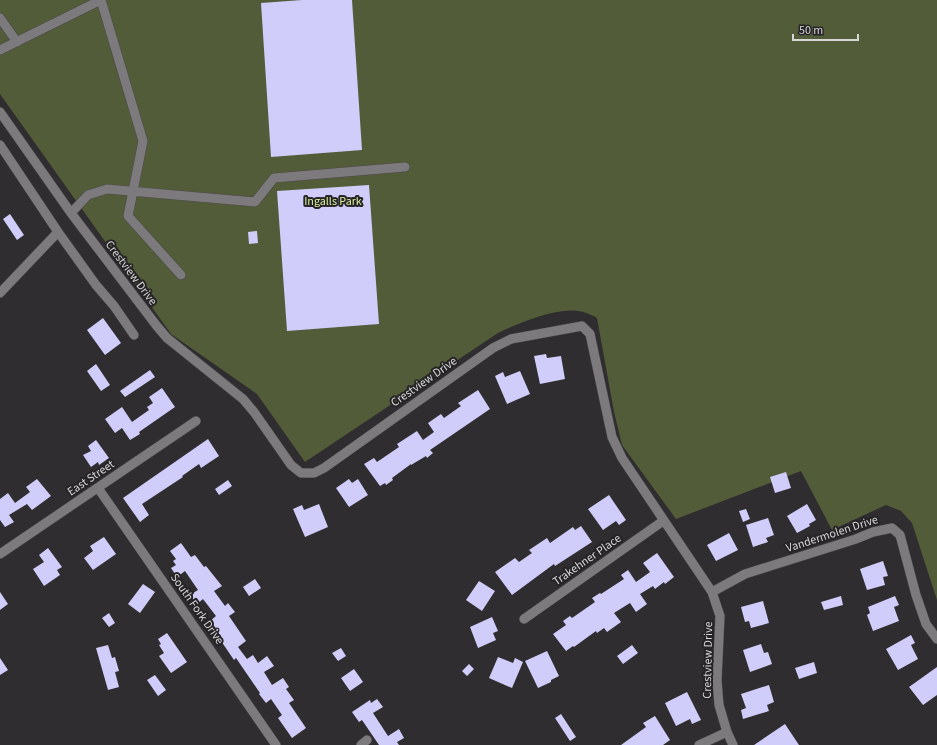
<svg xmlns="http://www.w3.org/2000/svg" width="937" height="745" font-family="'Source Sans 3',sans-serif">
	<rect width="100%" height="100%" fill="#302d30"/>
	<path fill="#525c38" d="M0,0H937V600L912,523L901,511L886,505L832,530L801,471L676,519L622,445L614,412L597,318C593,316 588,313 583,312C560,305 519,323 498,333L305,462L257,394L171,334L0,94Z"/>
	<path fill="#d0cdfb" d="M302,0H352L362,150L271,157L261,3Z
		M369,185L379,324L287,331L277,191Z
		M10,214L24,235L17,240L3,219Z
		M257,231L258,243L249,244L248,232Z
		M103,318L121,343L105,355L87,330Z
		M546,354L547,358L561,356L565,379L540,384L534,356Z
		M96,364L110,385L101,391L87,371Z
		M150,370L155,377L125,397L120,391Z
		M520,371L530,394L507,404L495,376L503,372L505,377Z
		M162,388L175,407L139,432L140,434L130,440L122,428L115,433L105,419L122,407L132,422L149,410L147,407L153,403L149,397Z
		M478,390L490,409L430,450L433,453L427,458L426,456L411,465V464L392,478L393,480L386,485L385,483L380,486L364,464L374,458L377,462L399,447L397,444L417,431L423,440L434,432L428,423L441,414L444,418L461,406L458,403Z
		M208,439L219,456L201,468L199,464L182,476L183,477L142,504L149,515L140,522L123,498Z
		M96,440L109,458L99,465L98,462L91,467L83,455L91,451L88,446Z
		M786,472L791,488L775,493L770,477Z
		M37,479L51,496L32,510L27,504L9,515L14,522L5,527L0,520V499L8,493L15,503L30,492L26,487Z
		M349,479L352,483L358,479L368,495L349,507L336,488Z
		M228,480L232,486L219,495L215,489Z
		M609,495L626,520L619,525L616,521L603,530L588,509Z
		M319,504L328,527L305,537L293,509L302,505L304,510Z
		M807,504L816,520L809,524L810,526L797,533L787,516Z
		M746,509L750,519L743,522L739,511Z
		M768,518L774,535L766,538L768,542L753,547L746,525Z
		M581,526L592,542L555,566L554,564L512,595L495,572L515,558L519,562L532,553L529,550L547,538L550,543L573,527L575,530Z
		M729,533L738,550L716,561L707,545Z
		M104,537L116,554L93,570L84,558L93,551L90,546Z
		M181,543L191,557L195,555L204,567L206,566L222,586L214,591L225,606L228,603L235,612L229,616L246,641L238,647L247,659L253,655L258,663L267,656L274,666L264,672L272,685L283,678L289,687L286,689L294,700L289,703L306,728L292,738L278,718L282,715L271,699L266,703L259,694L260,693L236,658L234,660L217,635L219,634L210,621L216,616L203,599L197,604L190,595L198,590L185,571L177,577L171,568L176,565L173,561L176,559L170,551Z
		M48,548L62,567L57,570L60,575L44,586L33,569L44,562L39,555Z
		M657,553L674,577L665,584L664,582L655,589L653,586L640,594L647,604L636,612L630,603L614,613L621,622L607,632L604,628L597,633L596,631L574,647L573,646L566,651L553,634L566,625L563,621L570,616L572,618L595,602L592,598L600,593L601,594L624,579L621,575L628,570L636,582L650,572L643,563Z
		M883,561L888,576L883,577L885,585L867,590L860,569Z
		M255,579L261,588L249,596L243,587Z
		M479,581L495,591L482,611L466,600Z
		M143,584L155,592L140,613L128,604Z
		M0,592L8,604L0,610Z
		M841,596L843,605L824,610L821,602Z
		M895,596L899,605L894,607L899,621L873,631L867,615L870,613L868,607Z
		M763,601L769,623L751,628L749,621L745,622L741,607Z
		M109,613L115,623L109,627L102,618Z
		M492,617L498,631L493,633L496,640L478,648L470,627Z
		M167,633L187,662L171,673L159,656L164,653L159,645L161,644L158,639Z
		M911,635L915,643L911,645L918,659L898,670L886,649Z
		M761,644L764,653L768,652L772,664L750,672L743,650Z
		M108,645L112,658L115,657L119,671L115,672L119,687L108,690L96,648Z
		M632,645L638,653L623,664L617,656Z
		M341,648L346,656L338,661L332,653Z
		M547,651L559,676L551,680V682L538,688L525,661Z
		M498,657L513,663L515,658L523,662L512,688L489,678Z
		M0,658L8,670L0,675Z
		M814,662L817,673L799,679L795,668Z
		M469,664L474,669L467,676L462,671Z
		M937,667V695L923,705L909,687Z
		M354,669L363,682L350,691L341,678Z
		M155,675L166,690L158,696L147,680Z
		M769,685L774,702L767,705L769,711L743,719L741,710L746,708L741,694Z
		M687,692L701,720L692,724L690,719L676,726L665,703Z
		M377,699L383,707L373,713L388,736L399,729L404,738L397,742L399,745H379L362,720L359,722L352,712L370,700L371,703Z
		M561,714L576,737L570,741L555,718Z
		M655,716L670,740L663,745H621L646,727L643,723Z
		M785,724L799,745H754Z"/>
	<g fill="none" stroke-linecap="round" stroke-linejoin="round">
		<g stroke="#4a484a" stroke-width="10">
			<path id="minor" d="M101,0L143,141L128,216L181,275
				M0,18L17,42
				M0,50L101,0
				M0,112L71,213L156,325L167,338L243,399L254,412L291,465L301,473H314L324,468L493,348L511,339L582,326L590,334L612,437L622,458L712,592L720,616L717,680L719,705L727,732L733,745
				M0,145L58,232L96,285L114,306L134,335
				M71,213L88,195L107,189L255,202L274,178L405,167
				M0,293L58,232
				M98,488L276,745
				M0,554L196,421
				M712,592L745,574L856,539L873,532L892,528L900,535L916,595L926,624L937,639
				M524,619L663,521
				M361,745L367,740
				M699,745L727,732"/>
		</g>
		<use href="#minor" stroke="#7d7a7d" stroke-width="9"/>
	</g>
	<g text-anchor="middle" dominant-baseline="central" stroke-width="4" stroke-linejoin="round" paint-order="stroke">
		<g font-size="12" fill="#d7ef9d" stroke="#262426">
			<text x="333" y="201">Ingalls Park</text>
		</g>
		<g font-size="12" fill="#d7d6d7" stroke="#262426">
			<text transform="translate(131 273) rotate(53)">Crestview Drive</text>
			<text transform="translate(424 382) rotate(-35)">Crestview Drive</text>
			<text transform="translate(91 478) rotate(-34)">East Street</text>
			<text transform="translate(832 534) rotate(-18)">Vandermolen Drive</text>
			<text transform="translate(587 560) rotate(-35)">Trakehner Place</text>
			<text transform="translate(197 609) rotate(55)">South Fork Drive</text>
			<text transform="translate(708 660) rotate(-89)">Crestview Drive</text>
		</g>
	</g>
	<path d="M793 34v6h65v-6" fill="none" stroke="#d7d6d7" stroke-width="2"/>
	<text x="799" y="34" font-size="12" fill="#d7d6d7" stroke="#262426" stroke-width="3" paint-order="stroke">50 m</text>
</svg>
